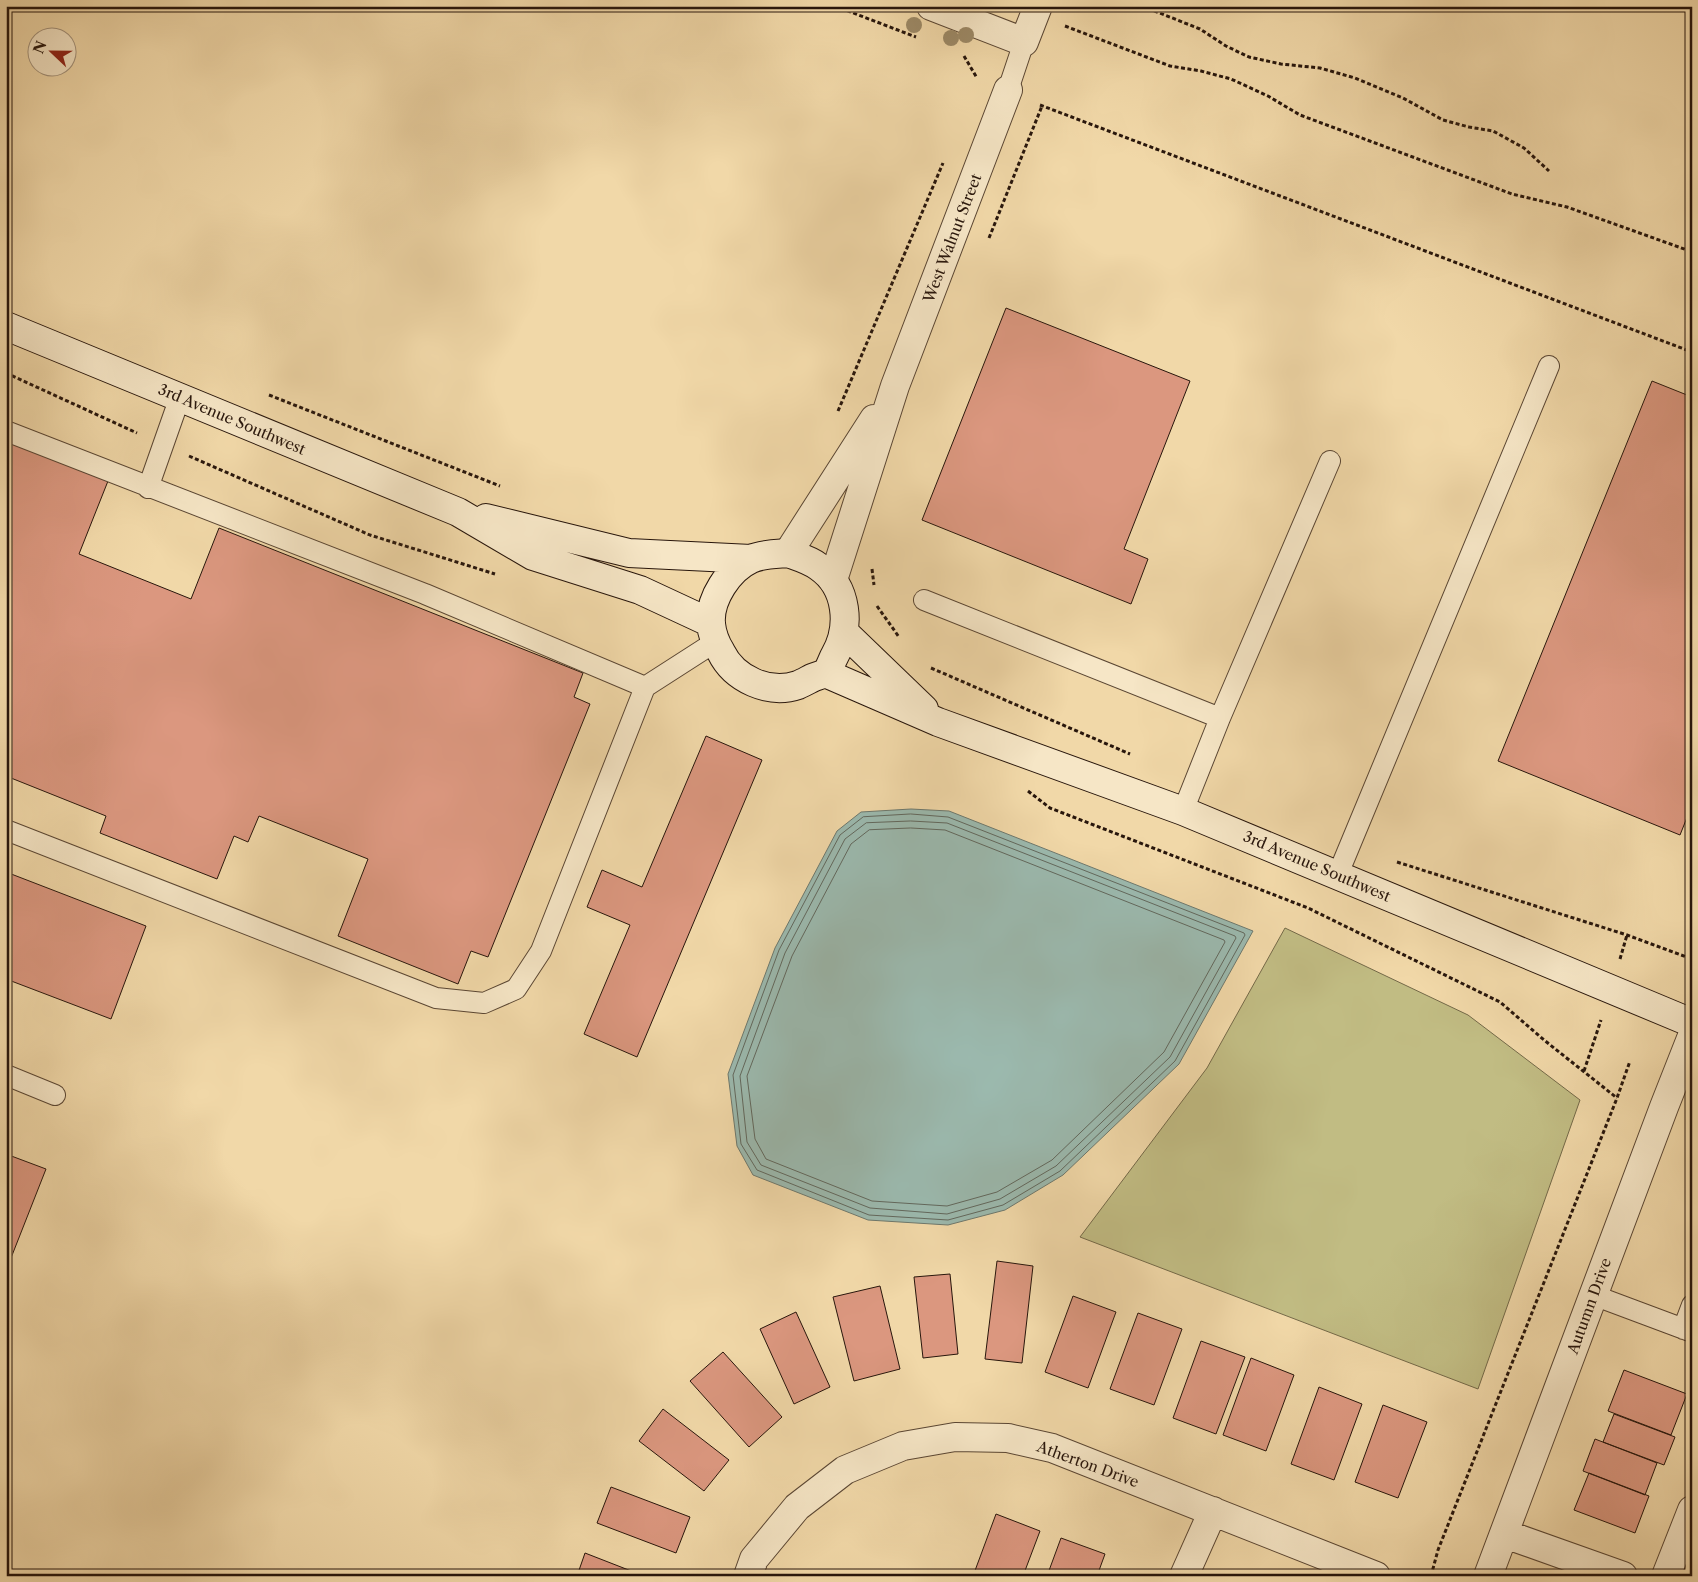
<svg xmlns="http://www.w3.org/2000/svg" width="1698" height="1582" font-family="'Libre Caslon Text',serif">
	<rect width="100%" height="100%" fill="#f1d8a8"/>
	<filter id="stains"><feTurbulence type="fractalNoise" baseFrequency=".004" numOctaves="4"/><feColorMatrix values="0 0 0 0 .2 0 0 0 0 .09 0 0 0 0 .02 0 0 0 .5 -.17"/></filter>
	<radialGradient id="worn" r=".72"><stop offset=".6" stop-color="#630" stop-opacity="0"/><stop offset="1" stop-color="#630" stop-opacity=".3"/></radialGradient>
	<path fill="#c1bc83" stroke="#746948" d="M1285,928L1468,1015L1580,1100L1478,1389L1080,1237L1207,1068Z"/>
	<path fill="#9bb9ae" stroke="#6d786d" d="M911,809L949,811L1253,931L1179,1064L1063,1175L1005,1210L948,1225L868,1220L753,1175L737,1146L728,1074L775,948L837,831L861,812Z"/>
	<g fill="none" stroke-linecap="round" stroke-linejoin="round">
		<path stroke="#62685d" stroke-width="1" d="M911,814L948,817L1244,933L1245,935L1175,1061L1060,1171L1003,1205L948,1220L869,1215L757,1170L741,1144L733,1075L779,950L840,835L863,817Z
			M911,821L947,823L1235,936L1236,938L1170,1057L1056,1166L1000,1199L947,1214L870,1208L761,1165L747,1142L740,1076L785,953L845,839L866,823Z
			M911,828L945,830L1224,940L1225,942L1164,1052L1052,1160L997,1192L947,1206L872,1201L766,1159L755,1139L747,1076L792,956L851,844L869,830Z"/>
	</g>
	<path fill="#db977f" stroke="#28160c" d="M1006,308L1190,381L1124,549L1148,559L1131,604L922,520Z
		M1652,381L1692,397V805L1680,835L1498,761Z
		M6,441L108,481L79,554L191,599L219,528L583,673L574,697L590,704L488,957L471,951L458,984L338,936L368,859L259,816L248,842L234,836L217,879L100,833L106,816L6,776Z
		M706,736L762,760L637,1057L584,1034L630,925L587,907L602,870L642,887Z
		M6,872L146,926L111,1019L6,979Z
		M6,1154L46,1169L9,1263L6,1262Z
		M997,1261L1033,1266L1022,1363L985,1359Z
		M950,1274L958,1354L923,1358L914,1277Z
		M880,1286L900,1369L854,1381L833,1297Z
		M1073,1296L1116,1312L1088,1388L1045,1372Z
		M796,1312L830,1387L794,1404L760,1329Z
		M1138,1313L1182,1329L1154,1405L1110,1389Z
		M1201,1341L1245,1357L1216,1434L1173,1418Z
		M723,1352L782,1417L749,1447L690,1381Z
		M1251,1358L1294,1375L1266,1451L1223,1435Z
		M1624,1370L1687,1394L1671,1435L1608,1411Z
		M1319,1387L1362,1404L1334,1480L1291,1464Z
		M1383,1405L1427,1422L1398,1498L1355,1482Z
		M663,1409L729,1460L704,1491L639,1441Z
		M1614,1414L1675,1437L1664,1465L1603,1442Z
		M1595,1439L1657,1463L1645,1495L1583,1471Z
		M1589,1473L1649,1496L1635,1533L1574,1510Z
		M611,1487L690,1517L676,1553L597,1523Z
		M996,1514L1040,1531L1023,1576H973Z
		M1061,1538L1105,1554L1097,1576H1047Z
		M585,1553L644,1576H577Z"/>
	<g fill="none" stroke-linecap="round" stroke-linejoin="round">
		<g stroke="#5a4633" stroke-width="22">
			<path id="lane" d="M1008,90L1024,42
				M6,431L425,594L645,687
				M148,488L180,397
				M924,600L1220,718L1183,811
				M1220,718L1330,461
				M6,830L436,998L484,1003L516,989L541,951L645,687L715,642
				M1338,874L1549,366
				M6,1075L55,1095
				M1593,1295L1692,1332
				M1683,1329L1692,1305"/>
		</g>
		<g stroke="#5a4633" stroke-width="30">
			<path id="street" d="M931,6L1024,42L1038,6
				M788,553L874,419
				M833,580L895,386L1008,90
				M1505,1534L1623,1576
				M748,1576L754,1559L797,1507L845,1470L903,1446L955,1437L1008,1438L1052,1448L1376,1576
				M1184,1576L1213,1511
				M1488,1576L1664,1107L1692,1036
				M1666,1576L1692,1510"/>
		</g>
		<g stroke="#28160c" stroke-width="30">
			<path id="secondary" d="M6,326L458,512L533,556L640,590L711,623
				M486,518L629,553L751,559
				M788,553C799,557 810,560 819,567C848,587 851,627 835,655C832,660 830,668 826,672C823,675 816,676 812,678C808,680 803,683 798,685C769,695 734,679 721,652C716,644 712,634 711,624C709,599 729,569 751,559C762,554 776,554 788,553Z
				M844,632L924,709
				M825,673L938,722L1183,811L1692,1023"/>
		</g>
		<path stroke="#28160c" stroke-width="3" stroke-dasharray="4 2.5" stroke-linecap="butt" d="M835,6L916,37
			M1142,6L1200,29L1226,46L1249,57L1281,64L1320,68L1355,78L1403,98L1443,120L1469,127L1493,131L1524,148L1549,171
			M1065,26L1170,66L1201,71L1231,79L1268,96L1300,115L1512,194L1567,207L1687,250L1692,254
			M964,56L977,78
			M1040,105L1692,352
			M989,238L1042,106
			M6,373L137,433
			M269,395L500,486
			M838,411L943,163
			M189,456L370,535L495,574
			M872,569L874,585
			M877,606L899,637
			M931,668L1130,754
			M1028,791L1050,808L1308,908L1500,1002L1544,1040L1617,1098
			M1397,862L1627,935L1692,959
			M1620,959L1627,935
			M1584,1071L1601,1020
			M1431,1576L1438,1550L1617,1098L1630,1061"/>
		<use href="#lane" stroke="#f6e6c6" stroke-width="20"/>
		<use href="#street" stroke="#f6e6c6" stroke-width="28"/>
		<use href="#secondary" stroke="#f6e6c6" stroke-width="28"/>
	</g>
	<g fill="#9c8966">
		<circle cx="914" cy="25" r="8"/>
		<circle cx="966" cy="35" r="8"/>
		<circle cx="951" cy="38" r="8"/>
	</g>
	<g text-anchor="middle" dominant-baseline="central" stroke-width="4" stroke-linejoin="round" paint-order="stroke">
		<g font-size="15" fill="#28160c" stroke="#f6e6c6">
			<text transform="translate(952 238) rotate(-69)">West Walnut Street</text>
			<text transform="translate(232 419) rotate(23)">3rd Avenue Southwest</text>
			<text transform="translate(1317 866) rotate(23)">3rd Avenue Southwest</text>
			<text transform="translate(1589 1306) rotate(-70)">Autumn Drive</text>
			<text transform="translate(1088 1464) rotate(20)">Atherton Drive</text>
		</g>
	</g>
	<rect width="1698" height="1582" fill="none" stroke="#f1d8a8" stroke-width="25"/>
	<rect x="8" y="8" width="1683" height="1567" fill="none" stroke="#28160c" stroke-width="2.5"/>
	<rect x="12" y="12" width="1673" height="1557" fill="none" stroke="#28160c"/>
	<g transform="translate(52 52) rotate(292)"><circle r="24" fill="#f6e6c6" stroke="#a4937c"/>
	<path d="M0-4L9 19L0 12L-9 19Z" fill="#8f2418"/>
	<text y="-8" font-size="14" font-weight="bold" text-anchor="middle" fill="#28160c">N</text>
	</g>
	<rect width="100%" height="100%" filter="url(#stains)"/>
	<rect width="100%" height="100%" fill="url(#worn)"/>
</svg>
